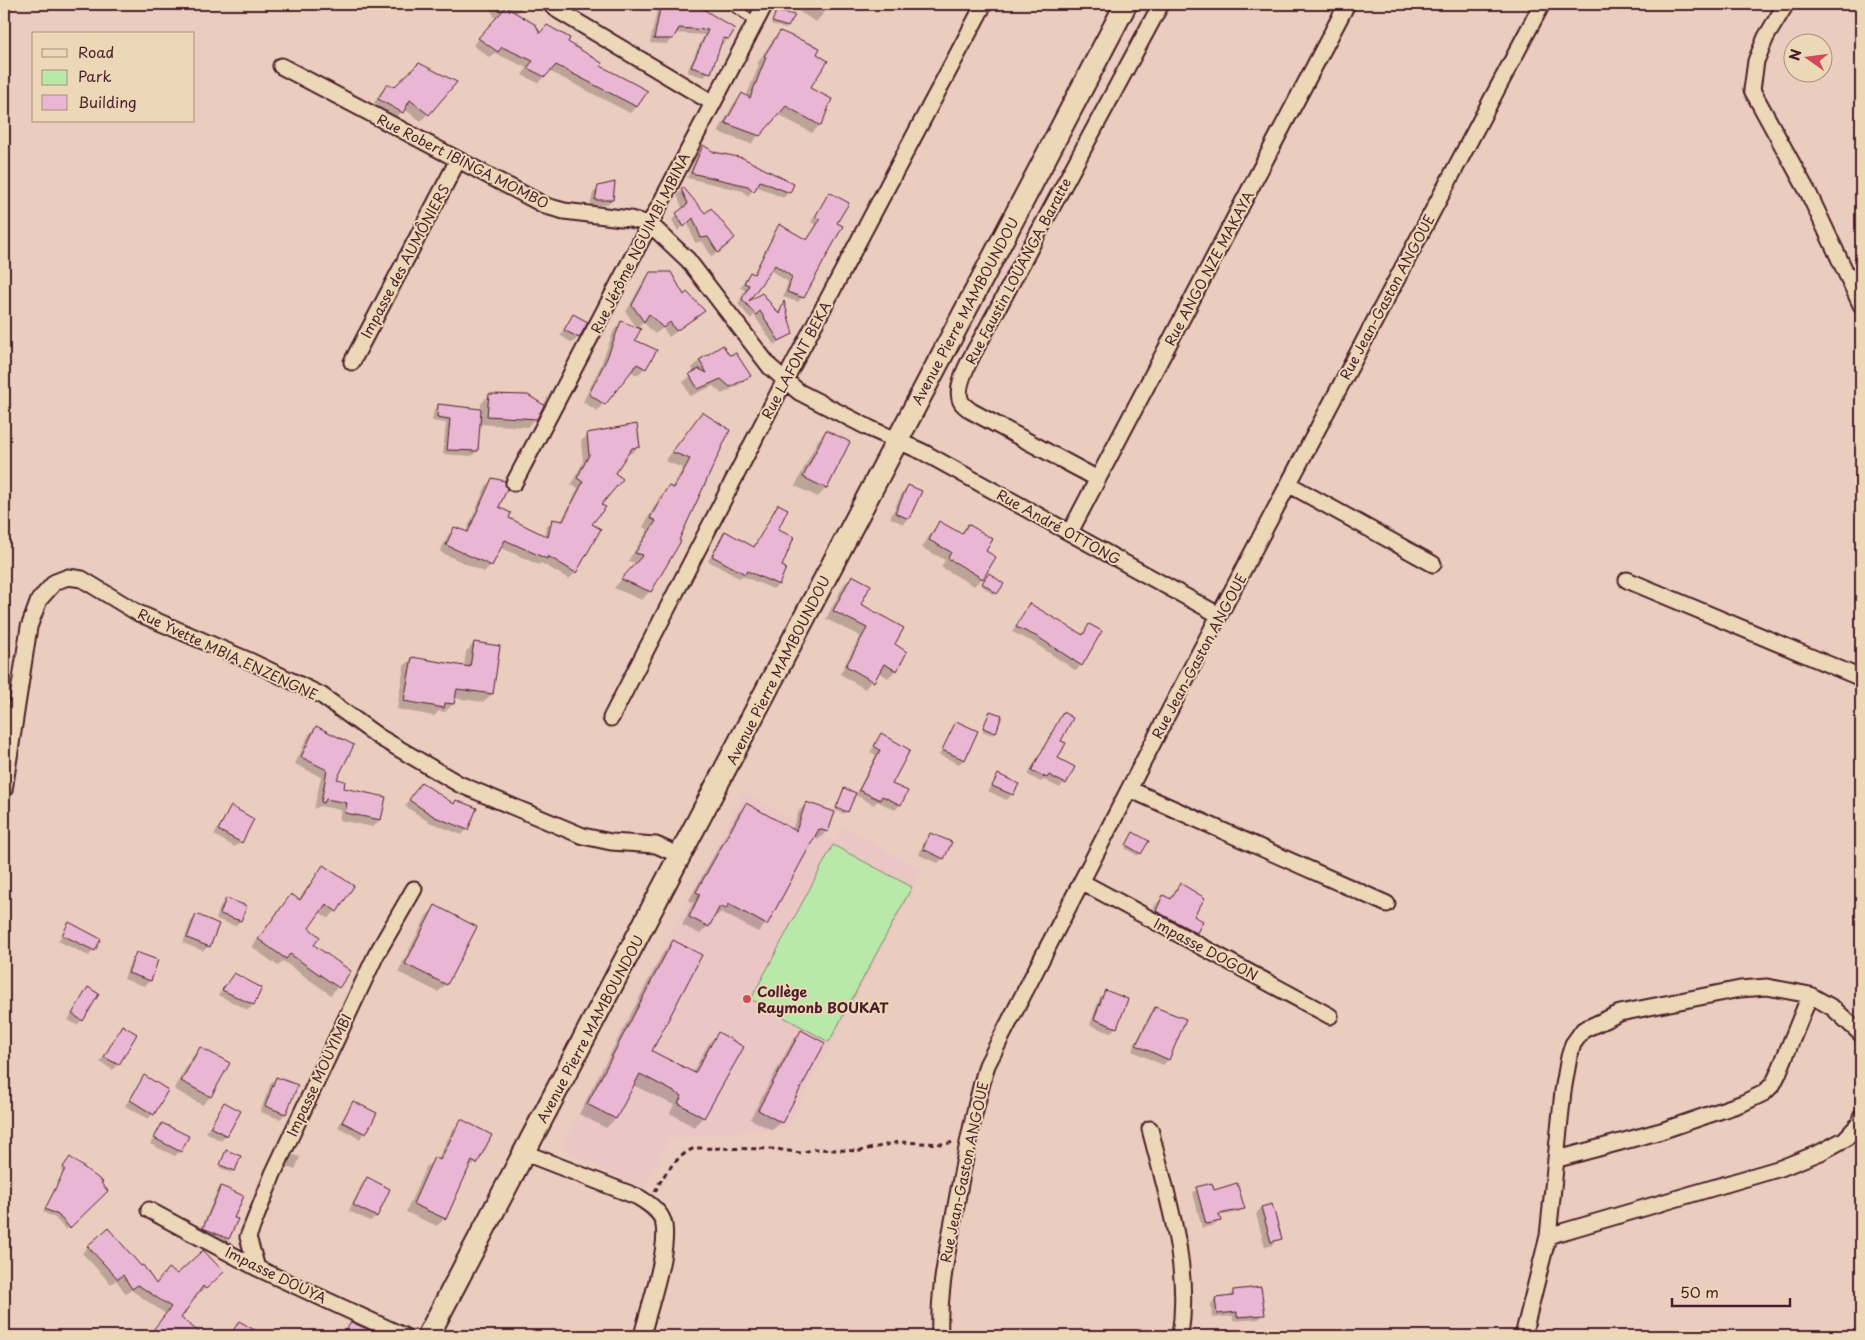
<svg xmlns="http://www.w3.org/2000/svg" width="1865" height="1340" font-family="'Playpen Sans',sans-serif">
	<rect width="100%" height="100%" fill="#ebcdbf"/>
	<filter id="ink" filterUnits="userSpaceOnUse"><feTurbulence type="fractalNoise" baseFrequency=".02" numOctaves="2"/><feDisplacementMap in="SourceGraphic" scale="10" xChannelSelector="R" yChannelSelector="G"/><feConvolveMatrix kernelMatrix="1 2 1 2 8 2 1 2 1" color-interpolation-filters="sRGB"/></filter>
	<g filter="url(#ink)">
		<path fill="#eac6c5" d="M744,792L836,842L843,827L923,870L787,1128L669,1139L644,1189L561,1148Z"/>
		<path fill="#b9e9a8" stroke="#82846a" d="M833,845L912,887L829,1042L751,999Z"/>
		<path fill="#0003" d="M488,4H523L524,6L515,14L536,37L567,43L599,66L636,107L630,113L549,71L538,83L522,75L527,68L495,53L490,58L473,45L496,20Z
			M609,4H641L640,5Z
			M654,4H695L733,30L728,39L723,44L720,43L709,72L704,77L687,72L704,35L675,33L667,44L650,43L658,5Z
			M787,4H841L836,9L828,8L816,22Z
			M777,12L787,26L785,29L771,24Z
			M780,32L808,88L820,125L812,133L777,114L751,144L718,132L734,103L743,95L746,97L759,65L757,64L772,41Z
			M455,82L421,121L404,109L394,120L372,107L380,93L387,85L394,89Z
			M703,147L792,185L788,193L783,198L756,186L748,196L743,191L687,178L698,152Z
			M599,187L612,200L606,205H590L593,193Z
			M683,189L704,214L733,237L712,257L702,241L695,243L687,221L678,231L672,220L683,210L677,195Z
			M829,194L835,223L803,297L798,302L783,297L788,282L770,270L745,304L762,295L777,314L783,303L791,334L774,345L754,315L751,319L738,304L745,290L740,288L745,279L750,274L753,275L775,231L780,226L806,241L816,225L811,222Z
			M650,274L703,311L669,337L663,328L655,334L643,322L637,328L626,312L643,281Z
			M573,316L578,337L572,343L560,335Z
			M621,323L633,340L645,368L637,375L630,371L597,411L583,402L600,367L614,330Z
			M723,347L729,356L749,376L742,383L722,394L713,386L690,396L683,382L695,373L692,368L699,361Z
			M489,395L536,418L527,427L479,424L477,451L472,456L443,454L446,423L432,421L434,410L438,405L481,410V404Z
			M702,414L728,431L650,591L642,600L614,588L636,563L628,561L648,530L643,527L660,496L669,488L671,489L683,468L665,461Z
			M826,431L848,442L826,488L818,497L795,486L818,440Z
			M588,435L638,447L632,453L626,454L614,473L590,524L575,573L569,579L541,563L539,565L500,547L491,565L484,572L440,552L448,535L455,528L466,532L486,486L492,479L497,508L507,518L544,537L546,527L553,521L561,522L578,488L571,485L583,462L581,441Z
			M908,486V518L903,524L890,518L903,491Z
			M778,505L776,530L780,567L785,569L778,585L773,589L742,576L739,578L708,561L725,533L753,548Z
			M939,523L960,534L968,525L984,551L994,557L982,578L974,586L941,567L945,560L922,548L932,531Z
			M852,577L859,604L893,645L896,670L888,678L878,672L865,689L840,674L860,636L826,619L844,584Z
			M987,577L996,593L994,595L981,585Z
			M1029,605L1081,636L1089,625L1081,665L1076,671L1033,642L1012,632Z
			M474,643L492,694L483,702L454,698L453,704L445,712L439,711L434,716L397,709L404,666L413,658L464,667L466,652Z
			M990,712L995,732L993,735L982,731Z
			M1063,714L1056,758L1073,767L1060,788L1044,780L1041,782L1028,775Z
			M957,723L977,732L964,760L959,764L939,755Z
			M316,728L335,780L342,789L380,820L373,827L339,820L341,810L320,806L314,809L321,777L295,764L309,734Z
			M882,735L890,784L906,792L900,805L895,810L877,801L874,805L854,794L844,814L835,810L844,789L856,794L876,755L870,752Z
			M998,776L1012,794L1007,800L988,791Z
			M421,784L452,805L456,801L467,829L462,835L429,822L405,806Z
			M807,803L827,831L819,839L813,837L766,924L758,932L721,912L717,916L714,914L708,926L700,934L682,925L693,903L689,900L738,813L746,805L792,830L799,811Z
			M231,808L241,842L235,847L214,835Z
			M931,834L943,858L938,863L919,855L925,839Z
			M1131,836L1140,853L1138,856L1125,848Z
			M323,867L336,911L328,918L319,912L307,928L312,945L349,971L331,995L283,961L278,966L252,947L284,903L292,895L298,900Z
			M1181,885L1192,917L1202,921L1196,933L1188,941L1149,920L1155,905L1163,897L1169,899Z
			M226,900L245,907L240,921L235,926L216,919L221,905Z
			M435,907L446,984L438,992L398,972L427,915Z
			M197,916L209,946L203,951L183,943L191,921Z
			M69,924L100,939L89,956L58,941Z
			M673,942L651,1052L692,1073L709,1043L718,1034L703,1117L694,1127L670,1113L674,1105L633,1085L615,1119L606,1128L579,1114L664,951Z
			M136,953L157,961L150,981L144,986L124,979L131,959Z
			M234,975L261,988L253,1005L248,1010L218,995Z
			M89,989L82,1020L77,1025L68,1020Z
			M1106,992L1116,1027L1110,1033L1090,1025L1100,997Z
			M1155,1009L1184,1020L1168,1060L1163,1065L1132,1051L1150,1014Z
			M122,1026L118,1064L113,1070L100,1062Z
			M801,1032L781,1122L772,1130L750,1119L793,1040Z
			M200,1048L228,1064L210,1097L202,1105L174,1089L192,1057Z
			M144,1077L153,1114L148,1119L125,1106Z
			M276,1078L296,1086L285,1114L280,1119L260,1112L271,1083Z
			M353,1102L375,1114L360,1139L338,1127Z
			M225,1104L226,1135L221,1141L206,1132Z
			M461,1121L476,1163L466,1171L445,1218L437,1226L406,1212L426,1167L435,1159L437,1160L453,1129Z
			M162,1125L180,1151L175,1156L150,1144Z
			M227,1152L239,1157L231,1173L219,1167Z
			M293,1155L300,1157L295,1170L287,1167Z
			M67,1162L107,1191L66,1230L55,1218L43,1212L63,1173L61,1171Z
			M367,1179L376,1216L370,1221L349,1211L362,1184Z
			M222,1188L233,1219L228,1239L223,1244L199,1234L216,1193Z
			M1197,1189L1213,1191L1243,1208L1239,1212L1219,1216L1220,1220L1215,1225L1202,1228L1193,1193Z
			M1261,1208L1278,1239L1273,1245L1265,1247L1256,1214Z
			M88,1247L155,1285L168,1269L177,1276L223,1272L199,1294L198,1292L179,1318L199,1333L196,1336H148L166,1314L131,1290L126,1294L116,1280L111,1284L82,1253Z
			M1234,1291L1264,1314L1259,1319L1233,1321V1316L1212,1318L1211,1304L1215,1299L1229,1297Z
			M239,1323L260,1336H229Z
			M351,1323L378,1336H342Z"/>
		<path fill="#e9b6d3" stroke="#4a1f2b" d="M661,4L700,7L735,29L729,39L723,38L711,73L691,67L708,30L679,28L673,39H654Z
			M506,7L536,25L540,33L547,25L570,38L568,42L602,63L601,66L648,91L637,107L556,65L545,77L527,68L533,61L502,47L498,52L478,38Z
			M776,11L795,15L788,27L772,22Z
			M780,31L820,48L817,54L828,61L810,88L832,99L821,126L786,106L760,136L725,123L742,93L750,98L766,57L764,56Z
			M419,63L457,82L429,115L410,100L403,113L378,99L387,84L394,87Z
			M703,145L714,152L743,158L794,184L790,193L760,181L754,192L748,186L691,173Z
			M615,182L613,200H595L598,186Z
			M683,187L705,213L711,208L735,238L718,253L708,237L701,238L693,218L684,227L676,213L688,204L681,189Z
			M829,192L849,203L837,223L843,226L804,298L787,292L792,277L775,265L749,301L762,293L779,314L784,301L793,334L779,341L760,311L756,315L742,299L749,285L744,283L750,272L754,274L779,224L807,240L820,220L815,217Z
			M650,272H671L684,295L687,292L705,311L676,331L670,322L663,328L649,314L644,322L632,305Z
			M573,314L588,322L579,338L564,330Z
			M621,321L641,329L635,340L657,350L646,369L637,364L605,405L589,394L607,358Z
			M723,345L729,355L736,353L751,376L730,387L721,379L698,389L689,374L699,369L707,373L699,360Z
			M489,394L528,395L544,405L537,419L487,416Z
			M438,404L481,409L478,451L447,450L450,419L437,417Z
			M702,412L730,430L679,540L681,541L651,592L621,579L643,555L635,553L656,521L650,518L668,486L674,488L690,459L672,452Z
			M637,424L640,447L632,448L615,473L623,479L601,505L606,507L592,524L601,529L576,573L548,556L547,559L505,540L492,566L446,545L454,527L468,532L492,478L505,481L507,489L499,507L511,513L509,518L548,537L552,519L563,521L583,482L577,478L589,455L587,433Z
			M826,430L850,442L827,489L803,477Z
			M908,485L922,491L909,519L895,513Z
			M778,504L788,509L778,530L794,537L782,566L786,568L779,585L747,571L745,574L712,556L725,531L754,547Z
			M939,521L962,534L968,524L993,539L986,551L996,557L983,579L948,558L951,552L929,540Z
			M989,573L1004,584L997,594L982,583Z
			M852,575L871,585L861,604L904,628L895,644L907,652L897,671L884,664L874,682L846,666L867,628L833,611Z
			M1029,603L1083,635L1089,624L1102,631L1082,666L1038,637L1016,627Z
			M474,642L500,646L493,694L457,689L454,704L445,703L444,708L404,701L412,657L470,667Z
			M990,711L1002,715L996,733L983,728Z
			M1063,712L1073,718L1061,741L1066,743L1058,758L1075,767L1066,784L1049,775L1047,778L1031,771Z
			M956,721L978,731L965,760L942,750Z
			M316,726L354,745L337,779L345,781L344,788L386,797L381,820L345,813L347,803L326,799L324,803L321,802L327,770L301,757Z
			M881,733L910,750L892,784L908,791L901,805L882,796L880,800L859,790L880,750L874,746Z
			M998,774L1019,784L1013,795L992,786Z
			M421,782L454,804L456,800L477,808L468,830L435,817L409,800Z
			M844,788L856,793L848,812L836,808Z
			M806,802L835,812L828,832L819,829L767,925L729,904L726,909L720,906L709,927L689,917L700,894L696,892L746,803L796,831Z
			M231,806L254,819L242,843L218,830Z
			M1133,832L1149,841L1141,854L1126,845Z
			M930,833L952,842L944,859L923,849Z
			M323,865L354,886L337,912L326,904L309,928L320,937L314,945L351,971L339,988L290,954L286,959L258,939L291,894L300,900Z
			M1180,883L1205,898L1194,916L1203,921L1197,933L1156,911L1163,895L1171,899Z
			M226,898L247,906L241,921L220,914Z
			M435,905L477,927L447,985L405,964Z
			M196,914L219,924L210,947L187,938Z
			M69,922L101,939L95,951L62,935Z
			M673,940L702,955L652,1051L695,1073L718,1032L744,1047L704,1118L678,1103L682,1096L640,1074L616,1119L587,1104Z
			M136,952L158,960L151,981L128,973Z
			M234,973L262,988L254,1005L222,990Z
			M88,987L99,994L83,1021L72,1014Z
			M1105,990L1128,999L1117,1028L1094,1019Z
			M1155,1007L1186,1019L1169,1060L1136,1045Z
			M122,1025L137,1034L119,1065L104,1057Z
			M801,1030L825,1043L782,1123L758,1110Z
			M200,1047L230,1063L211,1097L181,1081Z
			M144,1075L168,1090L154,1115L130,1100Z
			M276,1077L298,1085L286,1114L265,1106Z
			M353,1101L377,1113L366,1134L342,1122Z
			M224,1102L241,1111L227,1136L210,1127Z
			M461,1119L492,1135L477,1164L472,1161L446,1219L413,1204L434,1157L440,1160Z
			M162,1123L189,1136L181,1152L154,1138Z
			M226,1150L241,1156L235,1171L220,1165Z
			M70,1157L103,1182L101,1183L108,1191L70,1228L58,1215L45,1209L65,1169L63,1167Z
			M367,1177L390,1189L377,1217L353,1205Z
			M1212,1183L1214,1190L1237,1183L1245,1209L1219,1214L1221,1221L1206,1224L1196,1187Z
			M221,1186L244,1196L234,1218L238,1219L229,1239L203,1228Z
			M1272,1204L1282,1239L1271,1242L1261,1207Z
			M108,1228L141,1266L143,1265L156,1284L168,1268L177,1274L203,1250L224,1272L206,1289L203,1286L181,1318L204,1336H160L153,1330L171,1307L138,1285L132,1289L123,1275L118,1279L87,1246Z
			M1261,1287L1265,1315L1237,1317V1312L1217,1314L1215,1298L1233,1296V1290Z
			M239,1321L265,1336H230Z
			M351,1322L376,1333L381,1336H343Z"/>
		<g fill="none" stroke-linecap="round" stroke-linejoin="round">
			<g stroke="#4a1f2b" stroke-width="11">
				<path id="lane" d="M729,4L756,22"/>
			</g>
			<g stroke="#4a1f2b" stroke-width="19">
				<path id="street" d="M550,4L559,11L713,103
					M1786,4L1766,37L1756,61L1752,90L1809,194L1861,305
					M281,66L546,206L564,211L630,219L650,224L688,260L770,367L799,392L871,429L923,452L1219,615
					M352,362L458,160
					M1098,479L971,411C969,409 964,406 962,403C951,387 976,349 984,334L1161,4
					M514,483L765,4
					M1290,485L1433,564
					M1070,532L1347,4
					M1627,580L1861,678
					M611,718L785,380L984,4
					M1129,789L1387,904
					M4,790L29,627L39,600L55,582L68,577L82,579L138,613L252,662L321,695L379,737L459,784L583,836L611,842L656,845L681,856
					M1082,882L1330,1016
					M1150,1129C1167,1197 1191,1265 1180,1336
					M525,1153L638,1197C648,1203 659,1210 663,1221C671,1246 648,1310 642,1336
					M1558,1159L1661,1131L1743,1103L1764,1093L1773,1084L1778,1074L1810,995
					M149,1210L257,1268L404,1336
					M1548,1236L1781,1168L1821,1152L1845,1139L1859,1124L1861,1117
					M257,1268L248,1237L273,1174L376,955L414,889
					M940,1336C938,1293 947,1253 955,1211C964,1162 973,1113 987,1065L1194,663L1542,4
					M1523,1336L1548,1236L1563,1091L1569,1057L1573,1044L1583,1030L1620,1013L1740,989L1767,987L1810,995L1833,1008L1861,1034"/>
			</g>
			<g stroke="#4a1f2b" stroke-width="25">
				<path id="secondary" d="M428,1336L1126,4"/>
			</g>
			<path stroke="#4a1f2b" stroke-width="3" stroke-dasharray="5 4" stroke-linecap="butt" d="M655,1192C662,1176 678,1154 695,1148L776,1149L801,1153L814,1149L860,1151L899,1142L944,1144L955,1142"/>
			<use href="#lane" stroke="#ecd7b6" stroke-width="8"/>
			<use href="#street" stroke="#ecd7b6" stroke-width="15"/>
			<use href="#secondary" stroke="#ecd7b6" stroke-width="21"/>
		</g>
	</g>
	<circle fill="#d1495b" stroke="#ecd7b6" stroke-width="2" cx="747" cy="999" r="5"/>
	<g text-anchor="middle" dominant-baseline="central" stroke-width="4" stroke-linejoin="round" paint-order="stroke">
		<g font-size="14" fill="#4a1f2b" stroke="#ecd7b6">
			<text transform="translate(463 161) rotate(27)">Rue Robert IBINGA MOMBO</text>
			<text transform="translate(640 243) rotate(-63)">Rue Jérôme NGUIMBI MBINA</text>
			<text transform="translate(405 261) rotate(-62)">Impasse des AUMÔNIERS</text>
			<text transform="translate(1209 268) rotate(-62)">Rue ANGO NZE MAKAYA</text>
			<text transform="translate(1018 271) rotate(-62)">Rue Faustin LOUANGA Baratte</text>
			<text transform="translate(1387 297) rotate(-62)">Rue Jean-Gaston ANGOUE</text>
			<text transform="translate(965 311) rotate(-62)">Avenue Pierre MAMBOUNDOU</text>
			<text transform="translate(796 360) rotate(-62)">Rue LAFONT BEKA</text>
			<text transform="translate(1059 527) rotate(29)">Rue André OTTONG</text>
			<text transform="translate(228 654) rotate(25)">Rue Yvette MBIA ENZENGNE</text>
			<text transform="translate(1199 656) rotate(-62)">Rue Jean-Gaston ANGOUE</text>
			<text transform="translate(778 670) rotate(-63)">Avenue Pierre MAMBOUNDOU</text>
			<text transform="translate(1206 949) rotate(28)">Impasse DOGON</text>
			<text transform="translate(590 1029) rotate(-62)">Avenue Pierre MAMBOUNDOU</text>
			<text transform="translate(319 1075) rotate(-65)">Impasse MOUYIMBI</text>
			<text transform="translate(964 1172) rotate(-78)">Rue Jean-Gaston ANGOUE</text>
			<text transform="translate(276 1275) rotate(26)">Impasse DOUYA</text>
		</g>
		<g font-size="14" font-weight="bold" fill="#4a1f2b" stroke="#ecd7b6" text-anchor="start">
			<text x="757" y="991">Collège<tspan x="757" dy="16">Raymonb BOUKAT</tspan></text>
		</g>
	</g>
	<rect width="1865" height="1340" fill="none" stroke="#ecd7b6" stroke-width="20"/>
	<rect x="10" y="10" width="1845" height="1320" fill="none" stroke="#4a1f2b" stroke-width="2" filter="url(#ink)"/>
	<rect x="32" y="32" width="162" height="90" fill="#ecd7b6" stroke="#ab8d7e"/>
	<rect x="42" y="49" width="25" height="8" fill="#ecd7b6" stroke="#ab8d7e"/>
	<text x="78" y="58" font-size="15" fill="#4a1f2b">Road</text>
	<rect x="42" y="70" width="25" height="15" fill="#b9e9a8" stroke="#ab8d7e"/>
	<text x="78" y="82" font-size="15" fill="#4a1f2b">Park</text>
	<rect x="42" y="95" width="25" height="15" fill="#e9b6d3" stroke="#ab8d7e"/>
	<text x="78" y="108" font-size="15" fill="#4a1f2b">Building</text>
	<g transform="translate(1808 58) rotate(284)"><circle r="24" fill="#ecd7b6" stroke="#ab8d7e"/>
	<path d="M0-4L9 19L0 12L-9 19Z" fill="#d1495b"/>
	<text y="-8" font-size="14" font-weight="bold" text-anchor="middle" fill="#4a1f2b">N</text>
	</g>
	<path d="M1672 1298v8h118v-8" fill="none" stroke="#4a1f2b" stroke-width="2.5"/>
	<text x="1680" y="1298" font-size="15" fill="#4a1f2b" stroke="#ecd7b6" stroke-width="4" paint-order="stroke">50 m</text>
</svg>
